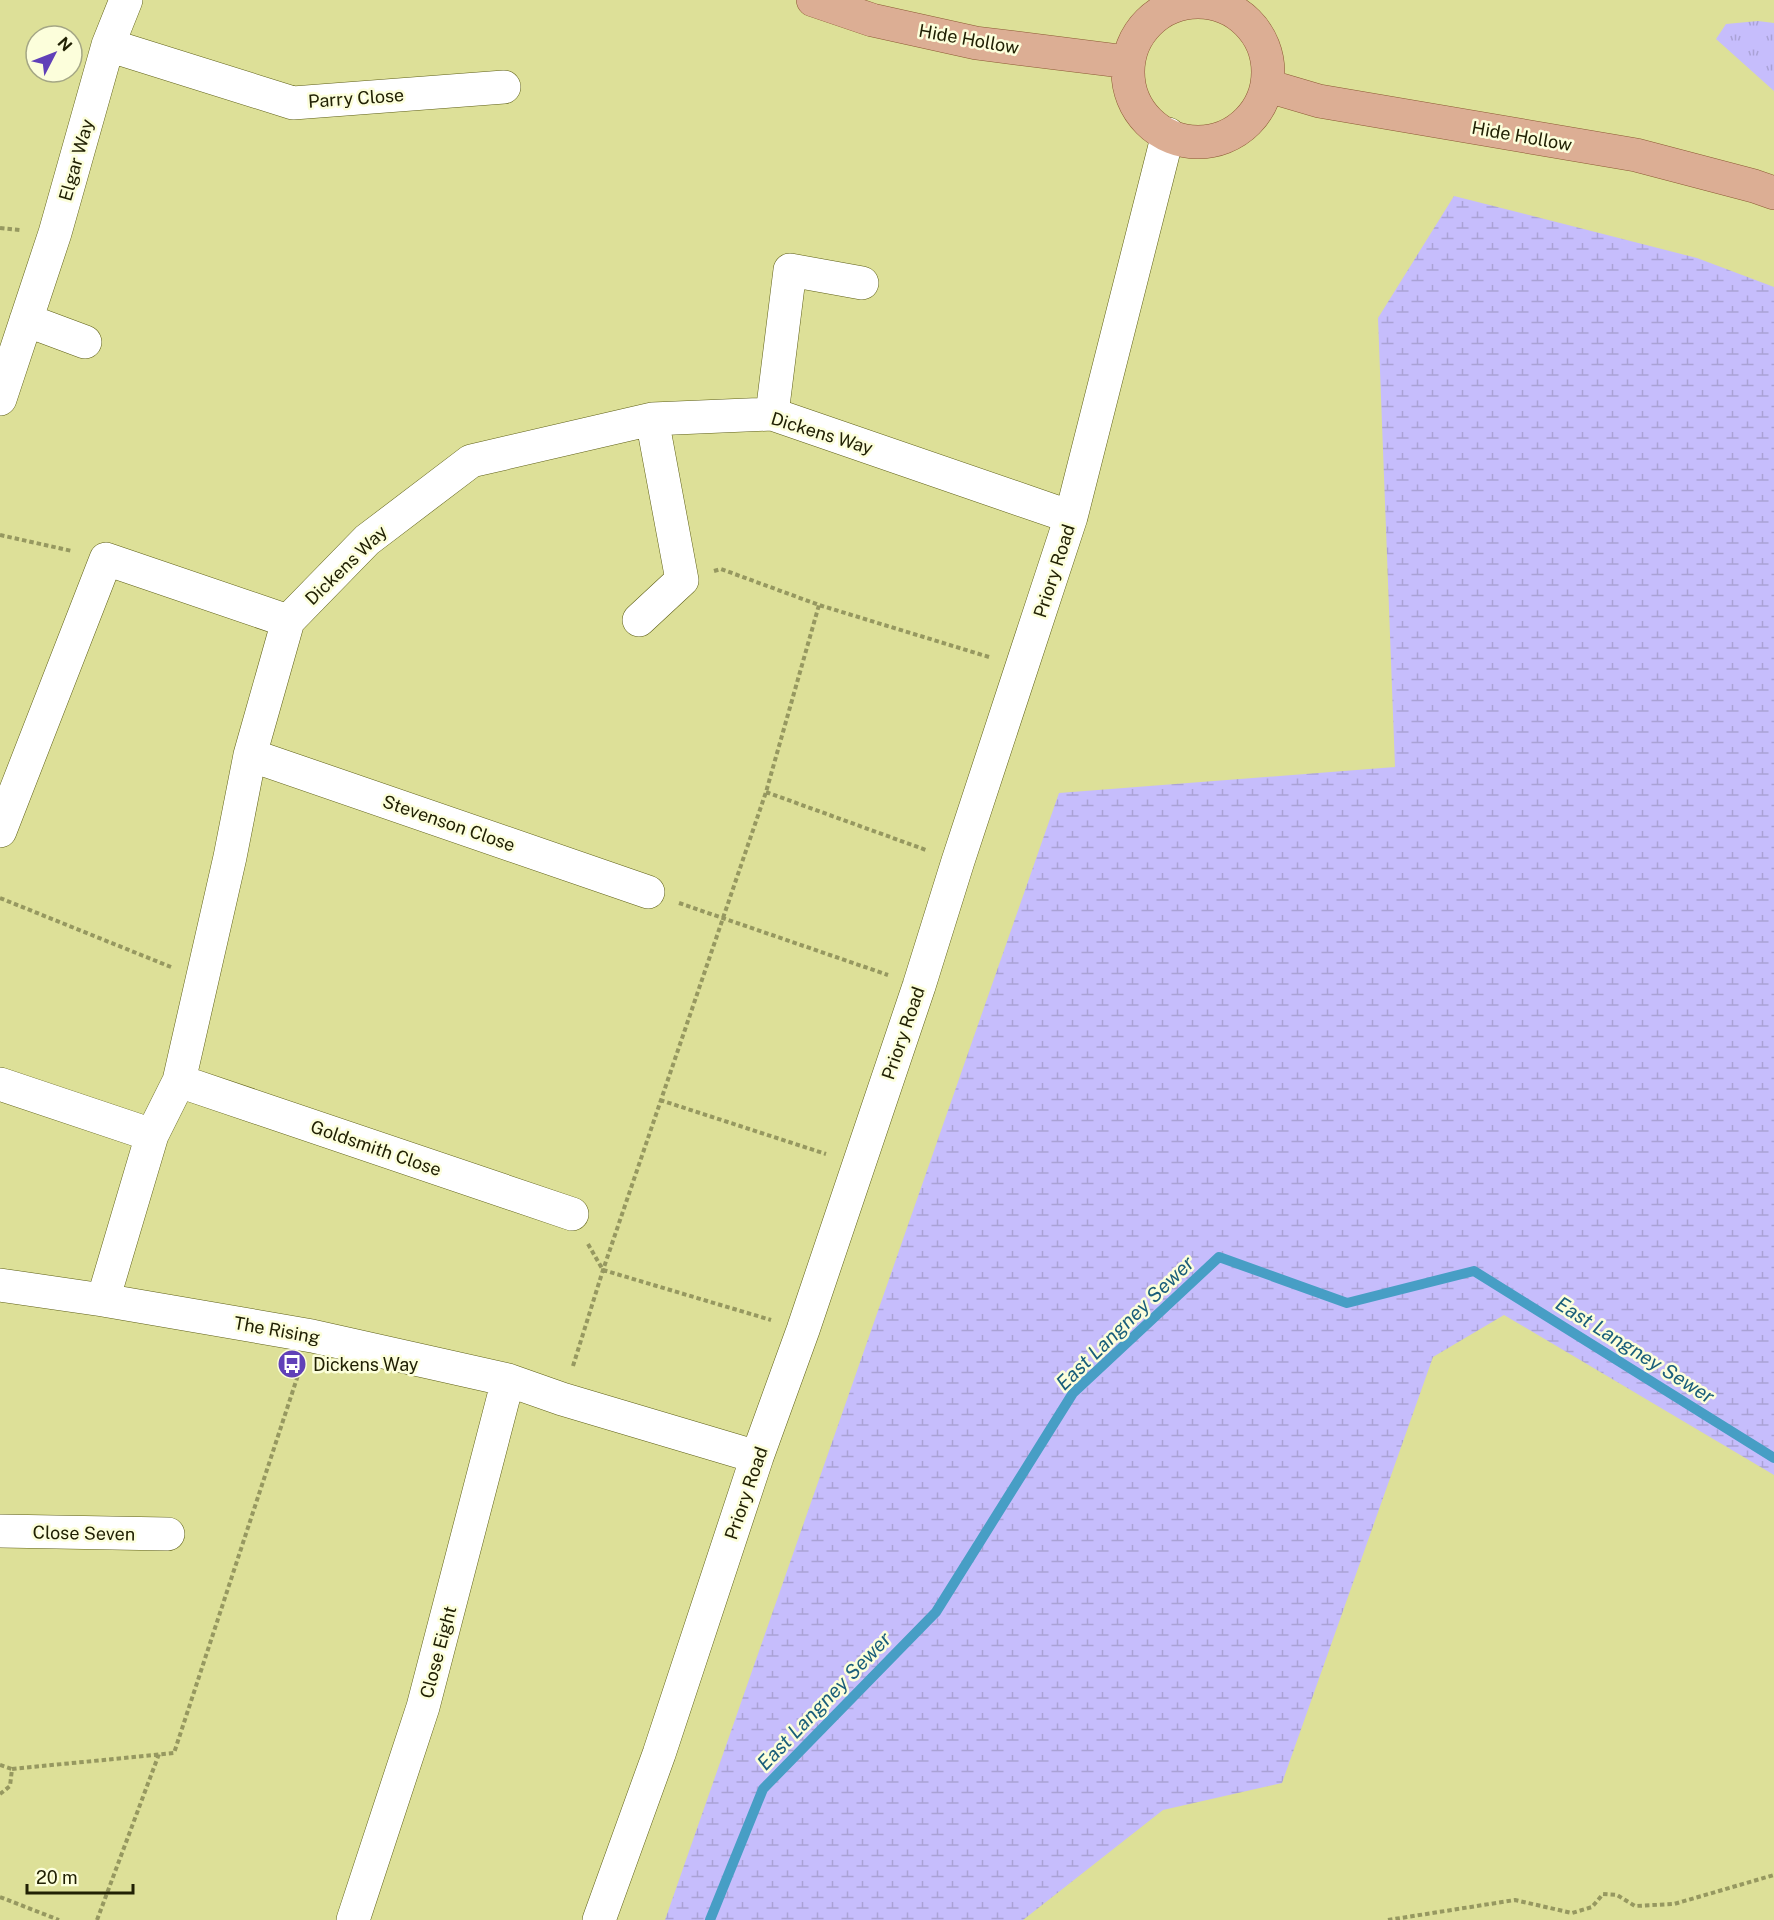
<svg xmlns="http://www.w3.org/2000/svg" width="1774" height="1920" font-family="'Public Sans',sans-serif">
	<defs>
		<pattern id="grass-tufts" width="24" height="20" patternUnits="userSpaceOnUse" patternTransform="scale(1.5)"><rect width="24" height="20" fill="#c6bdfc"/><path d="M3 7l-1-3M5 7V3M7 7l1-3M15 17l-1-3M17 17v-4M19 17l1-3" fill="none" stroke="#aaa2d6"/></pattern>
		<pattern id="wetland-marsh" width="20" height="14" patternUnits="userSpaceOnUse" patternTransform="scale(1.5)"><rect width="20" height="14" fill="#c6bdfc"/><path d="M1 5h8M5 5V1M11 12h8M15 12V8" fill="none" stroke="#aaa2d6"/></pattern>
	</defs>
	<rect width="100%" height="100%" fill="#dde098"/>
	<path fill="url(#grass-tufts)" d="M1758,21L1774,23V91L1716,39L1726,24Z"/>
	<path fill="url(#wetland-marsh)" d="M1454,196L1697,258L1774,287V1475L1504,1315L1433,1357L1282,1783L1163,1810L1023,1920H665L1059,793L1395,767L1378,318Z"/>
	<g fill="none" stroke-linecap="round" stroke-linejoin="round">
		<path stroke="#479ec5" stroke-width="10" d="M710,1920L763,1789L936,1612L1073,1393L1219,1257L1347,1303L1474,1271L1774,1458"/>
		<g stroke="#5e5f16" stroke-width="34">
			<path id="minor" d="M1200,1V0
				M108,45L293,103L504,87
				M26,320L85,342
				M0,399L55,233L108,45L126,0
				M772,414L790,270L862,283
				M639,620L682,580L652,419
				M250,755L648,892
				M0,831L106,559L288,621
				M179,1081L572,1214
				M0,1084L152,1135
				M0,1285L103,1300L312,1336L508,1380L562,1399L757,1457
				M103,1300L152,1135L179,1081L230,857L250,755L288,621L367,540L471,461L652,419L772,414L1071,517
				M0,1531L168,1534
				M353,1920L423,1707L508,1380
				M599,1920L659,1754L757,1457L803,1330L919,986L958,861L1071,517L1168,134"/>
		</g>
		<g stroke="#8b5a33" stroke-width="34">
			<path id="major" d="M813,0L872,20L976,43L1128,62
				M1128 72a70 70 0 1 1 140 0a70 70 0 1 1-140 0Z
				M1268,86L1319,101L1636,155L1754,186L1774,193"/>
		</g>
		<path stroke="#969860" stroke-width="4" stroke-dasharray="4.5 3" stroke-linecap="butt" d="M0,228L20,230
			M0,535L72,551
			M714,571L721,569L819,605L989,657
			M766,792L926,850
			M0,898L171,967
			M679,903L888,975
			M660,1100L826,1154
			M588,1244L603,1270L771,1320
			M573,1366L603,1270L766,792L819,605
			M0,1765L12,1769
			M0,1794L10,1786L12,1769L174,1753L300,1369
			M0,1897L59,1920
			M97,1920L159,1754
			M1388,1920L1515,1900L1572,1913L1592,1907L1603,1894L1617,1895L1635,1906L1674,1904L1774,1875"/>
		<use href="#minor" stroke="#fff" stroke-width="33"/>
		<use href="#major" stroke="#dcae94" stroke-width="33"/>
	</g>
	<defs>
		<g id="bus-disc" transform="scale(1.5)"><circle r="9.5" fill="#6040b8" stroke="#fcfedb"/><path d="M-5-6H5V4H4V6H2V4H-2V6H-4V4H-5ZM-3.5-4V0h7V-4ZM-3.5 1.2v1.5H-2V1.2ZM2 1.2v1.5H3.5V1.2Z" fill="#fff"/></g>
	</defs>
	<g fill-rule="evenodd">
		<use href="#bus-disc" x="292" y="1364"/>
	</g>
	<g text-anchor="middle" dominant-baseline="central" stroke-width="5" stroke-linejoin="round" paint-order="stroke">
		<g font-size="18" fill="#212104" stroke="#fcfedb">
			<text transform="translate(969 39) rotate(10)">Hide Hollow</text>
			<text transform="translate(356 98) rotate(-4)">Parry Close</text>
			<text transform="translate(1522 136) rotate(10)">Hide Hollow</text>
			<text transform="translate(76 160) rotate(-74)">Elgar Way</text>
			<text transform="translate(822 433) rotate(17)">Dickens Way</text>
			<text transform="translate(346 565) rotate(-44)">Dickens Way</text>
			<text transform="translate(1054 571) rotate(-72)">Priory Road</text>
			<text transform="translate(449 823) rotate(19)">Stevenson Close</text>
			<text transform="translate(903 1033) rotate(-71)">Priory Road</text>
			<text transform="translate(376 1148) rotate(19)">Goldsmith Close</text>
			<text transform="translate(277 1330) rotate(10)">The Rising</text>
			<text transform="translate(746 1493) rotate(-71)">Priory Road</text>
			<text transform="translate(84 1533) rotate(1)">Close Seven</text>
			<text transform="translate(438 1652) rotate(-75)">Close Eight</text>
		</g>
		<g font-size="18" fill="#212104" stroke="#fcfedb" text-anchor="start">
			<text x="313" y="1364">Dickens Way</text>
		</g>
		<g font-size="20" font-style="italic" fill="#1a5e7a" stroke="#fcfedb">
			<text transform="translate(1125 1323) rotate(-44)">East Langney Sewer</text>
			<text transform="translate(1635 1350) rotate(32)">East Langney Sewer</text>
			<text transform="translate(824 1701) rotate(-46)">East Langney Sewer</text>
		</g>
	</g>
	<g transform="translate(54 54) rotate(48)"><circle r="28" fill="#fcfedb" stroke="#a4a685" stroke-width="1.5"/>
	<path d="M0-4.5L10 22L0 15L-10 22Z" fill="#6040b8"/>
	<text y="-9" font-size="16" font-weight="bold" text-anchor="middle" fill="#212104">N</text>
	</g>
	<path d="M27 1884v9h106v-9" fill="none" stroke="#212104" stroke-width="3"/>
	<text x="36" y="1884" font-size="18" fill="#212104" stroke="#fcfedb" stroke-width="4.5" paint-order="stroke">20 m</text>
</svg>
